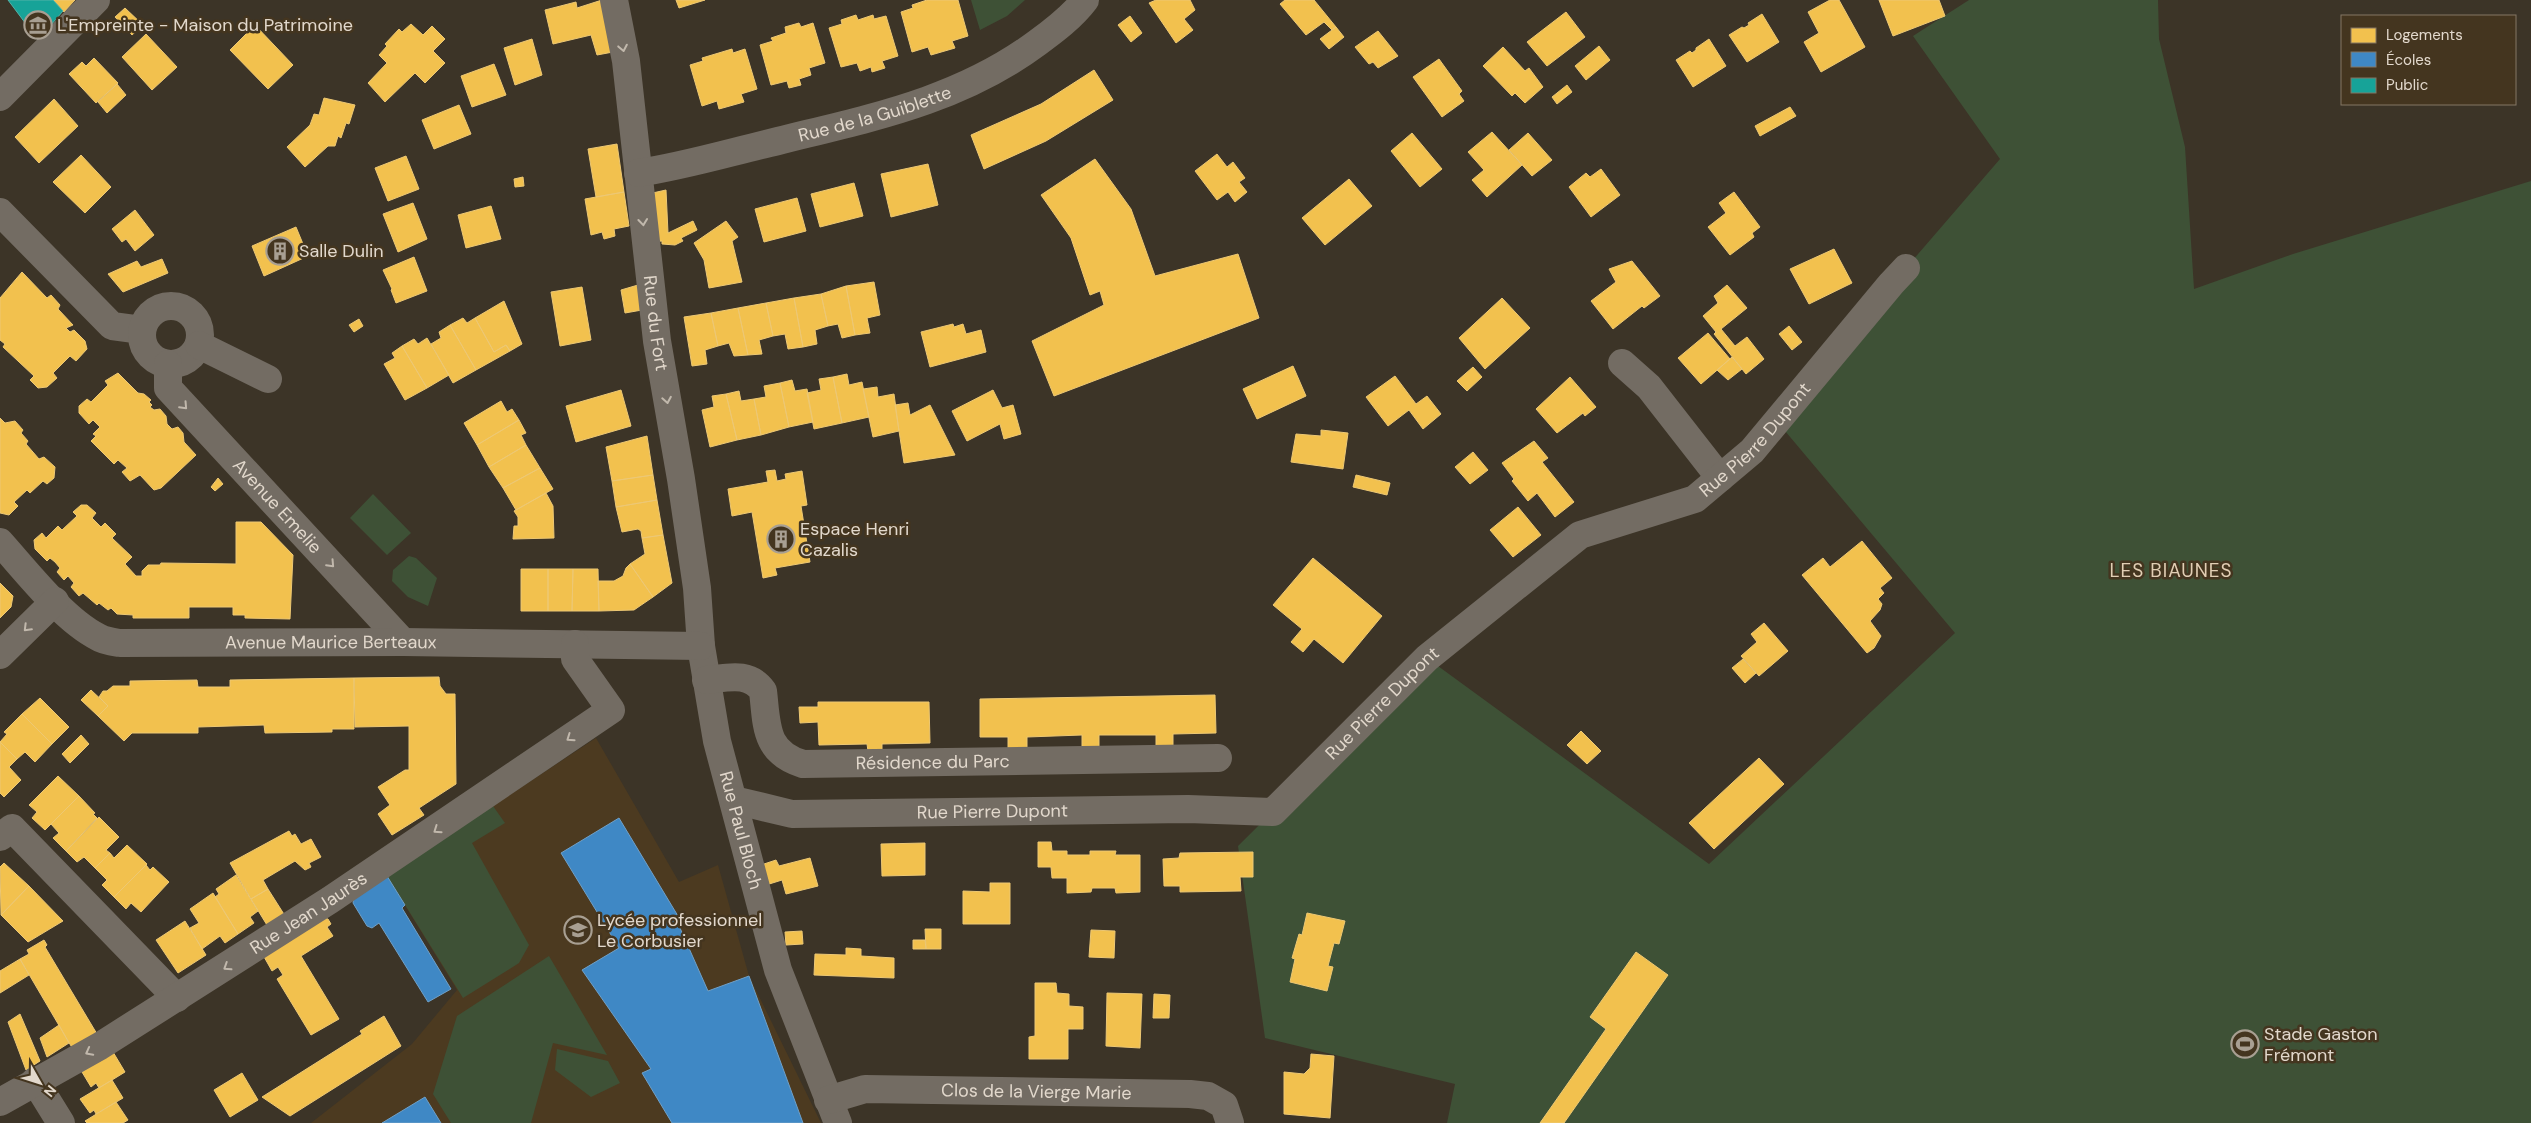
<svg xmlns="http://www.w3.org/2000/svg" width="2531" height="1123" font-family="'DM Sans',sans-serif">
	<rect width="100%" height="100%" fill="#3c3427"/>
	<path fill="#4c3a20" d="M596,738L679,882L718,865L749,976L821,1123H311L412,1044L457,990L387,876Z"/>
	<path fill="#3e5136" d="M971,0H1025L1007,16L980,30Z
		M1969,0H2158L2159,39L2185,147L2194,289L2293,254L2531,181V1123H1447L1455,1084L1265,1038L1238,846L1427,658L1709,864L1955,633L1780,425L1906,268L2000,159L1913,36Z
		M373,494L411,533L387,555L350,518Z
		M409,556L416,558L437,578L428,606L408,597L392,581L393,570Z
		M493,806L505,823L472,843L529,945L519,963L463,998L387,876Z
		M549,956L607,1055L553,1043L531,1123H451L433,1094L457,1016Z
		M557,1049L608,1061L620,1083L591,1097L555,1070Z"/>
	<path fill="#f2c14e" stroke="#edc874" d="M53,0H75L64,12Z
		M602,0L613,52L597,55L591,35L553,44L545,10L576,2L577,8Z
		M676,0H705L679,8Z
		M927,0H958L968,36L952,41L955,48L931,55L928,47L912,52L901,12L913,8L912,5Z
		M1156,0H1190L1195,10L1184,19L1193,30L1176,43L1149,3Z
		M1285,0H1314L1336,27L1332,30L1324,22L1306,35L1280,4Z
		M1830,0H1839L1865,47L1821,72L1804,42L1819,33L1808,12Z
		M1879,0H1939L1945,16L1893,36Z
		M125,8L143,25L132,35L115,17Z
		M1566,12L1585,37L1547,66L1527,42Z
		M1762,14L1779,42L1747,62L1729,35L1742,27L1744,28L1749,25L1748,23Z
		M856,15L858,20L873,15L874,19L886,16L898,56L882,61L885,68L872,72L871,67L860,71L857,63L841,67L829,28L842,24L841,20Z
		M1130,16L1142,33L1131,42L1118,25Z
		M799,23L801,27L813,23L825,63L809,68L811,75L799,79L801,85L789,88L787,81L771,85L760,45L773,41L771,38L786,33L785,27Z
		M411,24L423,35L432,26L445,39L433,51L445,63L425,83L415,73L385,102L368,83L387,63L379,55L387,46L385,44L399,29L402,32Z
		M255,25L293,65L268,89L230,50Z
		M1336,27L1344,37L1329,49L1320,39Z
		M1378,31L1398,56L1378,68L1373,62L1369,64L1355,47Z
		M146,34L177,67L152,90L122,57Z
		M532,39L542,75L515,85L504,48Z
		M1709,39L1726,66L1693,87L1676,60L1690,51L1692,53L1696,50V48Z
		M1599,46L1610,60L1586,80L1575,66Z
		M1503,47L1525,71L1529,68L1543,87L1525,103L1515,93L1512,96L1483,66Z
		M732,49L733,53L745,49L757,89L741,94L744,102L719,109L717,101L702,106L690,65L703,61L702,58Z
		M94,58L118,83L96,103L69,74L82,62L86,66Z
		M1439,59L1462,91L1459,94L1464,101L1442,117L1413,77Z
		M494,64L506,95L472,107L461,76Z
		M1094,70L1113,100L1046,141L984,169L971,135L1041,104Z
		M117,84L126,95L107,113L98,102Z
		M1567,85L1572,92L1557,104L1552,97Z
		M324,98L355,105L349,124L346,123L341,138L338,136L335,146H328L305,167L287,147L310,125L314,114L319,115Z
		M54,99L78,126L39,163L15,137Z
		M459,105L471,134L434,149L422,120Z
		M1790,107L1796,116L1760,136L1755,126Z
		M1492,132L1522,165L1487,197L1472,180L1484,170L1468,152Z
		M1412,133L1442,169L1420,187L1391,151Z
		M1528,133L1552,160L1532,176L1509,150Z
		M617,144L624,192L596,197L588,149Z
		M1217,154L1227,167L1233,162L1245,178L1239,182L1247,192L1235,202L1228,192L1217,200L1195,171Z
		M81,155L111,187L85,213L53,182Z
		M406,156L419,189L388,201L375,168Z
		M1095,159L1131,209L1155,276L1238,254L1259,318L1054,396L1032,341L1104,305L1100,291L1090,295L1071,238L1041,195Z
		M928,164L938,205L891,217L881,174Z
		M1601,169L1620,195L1591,217L1569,187L1586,173L1590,177Z
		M523,177L524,186L515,187L514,179Z
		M1349,179L1372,206L1325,245L1302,218Z
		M854,183L863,216L820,227L811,194Z
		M666,190L668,233L693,221L697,230L681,238L683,241L675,245L662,244V241L650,242L648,194Z
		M624,192L629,226L614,229L615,236L604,239L602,232L591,235L585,199Z
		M1734,192L1760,227L1752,233L1754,237L1730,255L1708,227L1726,213L1719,203Z
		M797,198L806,231L764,242L755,209Z
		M413,203L427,239L398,252L383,214Z
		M491,206L501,239L466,248L458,215Z
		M135,210L154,235L135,251L126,239L122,242L112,229Z
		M726,221L738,237L732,241L742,282L709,288L704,260L694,243Z
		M296,227L308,256L264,276L252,246Z
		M1834,249L1852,283L1809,304L1790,269Z
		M414,257L427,291L396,303L391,290L392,289L383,270Z
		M162,259L168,273L123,292L108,274L137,261L141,267Z
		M1632,261L1660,296L1644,308L1642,306L1613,329L1591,301L1616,282L1609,269Z
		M22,272L47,298L51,295L60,305L58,309L73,325L66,328L70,332L74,330L85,341L87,349L76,361L70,356L53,373L57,378L47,387L38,388L30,380L34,376L3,347L5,344L0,340V298Z
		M874,282L880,315L867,318L870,333L855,335L846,286Z
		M638,285L642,310L625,313L621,290Z
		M1727,285L1747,308L1721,329L1735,346L1747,337L1764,359L1746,374L1714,334L1716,332L1703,316L1718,303L1714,296Z
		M846,286L855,335L842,338L838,324L828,326L821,294Z
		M582,287L591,340L560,346L551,292Z
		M821,294L828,326L815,330L817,344L803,347L794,298Z
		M794,298L803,347L788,349L785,334L773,336L766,303Z
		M1502,298L1530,328L1485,369L1459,338Z
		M504,301L522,344L510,351L506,345L494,352L475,318Z
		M766,303L773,336L759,340L762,354L748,355L738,308Z
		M738,308L748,355L734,356L729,343L718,346L711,313Z
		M711,313L718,346L705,350L707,364L692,366L684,317Z
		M463,318L467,323L475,318L494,352L506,345L510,351L476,370L450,325Z
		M359,319L363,326L354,332L349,325Z
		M953,324L954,327L963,324L966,334L981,330L986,352L930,367L921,332Z
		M450,325L476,370L453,383L431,344L441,338L439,332Z
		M1789,326L1802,342L1792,350L1779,334Z
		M1708,333L1730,359L1701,384L1678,358Z
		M427,338L449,375L427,388L402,346L414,339L418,344Z
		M402,346L427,388L405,400L384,364L395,358L392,353Z
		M1732,357L1742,369L1728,380L1717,370Z
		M1293,366L1306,396L1257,419L1243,389Z
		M1473,367L1482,377L1467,391L1457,381Z
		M118,373L138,393L144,394L151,400L149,402L152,405L150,407L154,410L160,409L166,416L167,424L172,429L178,427L183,433L184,442L196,455L161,488L154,490L140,475L130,481L122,472L127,468L118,460L114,464L91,441L96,436L93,434L100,427L93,420L89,424L79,413V406L87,399L91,402L108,385L105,381Z
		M847,374L849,385L862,382L869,417L842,423L833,377Z
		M1395,376L1416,404L1427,396L1441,414L1423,429L1409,410L1388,426L1366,397Z
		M833,377L842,423L814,429L807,393L821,390L819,379Z
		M1570,377L1596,407L1585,416L1583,413L1557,433L1536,409Z
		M792,380L795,391L807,389L813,422L789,427L780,383Z
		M780,383L789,427L761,435L754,399L766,397L764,386Z
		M877,387L878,397L894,394L899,431L873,437L863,389Z
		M621,390L631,426L576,442L566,406Z
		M993,390L1002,408L1013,405L1021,434L1004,439L1000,424L967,441L952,411Z
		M739,391L741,401L754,399L761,435L737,440L726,394Z
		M726,394L737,440L710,447L702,410L714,407L712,396Z
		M501,401L507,412L512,409L519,420L477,445L464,423Z
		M908,403L910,415L930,405L955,455L904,463L895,405Z
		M0,418L5,423L15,421L23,430L21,433L28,441L26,444L39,459L44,457L55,467L54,478L47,484L43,481L30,493L27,490L14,502L18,506L9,515L0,513Z
		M519,420L526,433L521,435L526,445L489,467L477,445Z
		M1321,430L1348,433L1343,469L1291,462L1296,434L1321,436Z
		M647,436L653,475L612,481L606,447Z
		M1534,441L1548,458L1542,462L1574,502L1555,517L1537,493L1528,501L1512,481L1514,479L1502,463Z
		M526,445L540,468L503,488L489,467Z
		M1473,452L1488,470L1470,484L1455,467Z
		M540,468L553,489L516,510L503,488Z
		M775,470L777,481L786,479L785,474L802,471L807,505L801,506L810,562L775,568L777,575L763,578L752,512L732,516L728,489L768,482L766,471Z
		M653,475L657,500L616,507L612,481Z
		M1356,475L1390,483L1387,495L1353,487Z
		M218,478L223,484L215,491L211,487Z
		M546,493L553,506L554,538L513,539L514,526H518V517L514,511Z
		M657,500L663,535L642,538L641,531L638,529L622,532L616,507Z
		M81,505H87L96,513L92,518L101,527L105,523L116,534L112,538L132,557L125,564L136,576H142V571L148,565H160L161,563L236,564V522H261L293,555L290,619L245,618V615H233V607H189V618H133V615L117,614L111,608L108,610L99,603L97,605L83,593L79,596L71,587L74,583L68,576L64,580L57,572L60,568L55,562L50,558L47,561L35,549L34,540L42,533L46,538L58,526L62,530L77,516L73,512Z
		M1518,507L1541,535L1513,557L1490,530Z
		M663,535L672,583L653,597L630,564L645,554L642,538Z
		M1862,541L1892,578L1880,588L1884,593L1878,599L1882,604L1880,610L1870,621L1881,636L1874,648L1867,653L1802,575L1823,558L1830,567Z
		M1313,558L1382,616L1343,663L1314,639L1303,652L1291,642L1302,629L1273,605Z
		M630,564L653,597L634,610L599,611L598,581H614L623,576L626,568Z
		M521,569H548V611H521Z
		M548,569H573L572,611H548Z
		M573,569H598L599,611H572Z
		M0,583L13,596L11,607L0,618Z
		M1764,623L1788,651L1759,676L1741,656L1757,642L1751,634Z
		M1743,659L1756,673L1745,683L1732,668Z
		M439,677L440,686L446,694H455L456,784L419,808L424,815L392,835L378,814L390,805L378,787L405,770H409V726L355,727L354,678Z
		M354,678V729H332V732L265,733L264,725L198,727V733H132L124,741L98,716L108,706L99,697L103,691H107L113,686H130V681L197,680L198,687H230V680Z
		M91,690L108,706L98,716L81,700Z
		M1215,695L1216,733L1173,734V746L1156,747V735H1099V748H1082V735L1027,737V749H1008V737H980V699Z
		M40,698L69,727L52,744L22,714Z
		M818,702H929L930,743L882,744V756L868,751L867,744L819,745L818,722L800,723L799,707H818Z
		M22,714L52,744L35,762L25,752L17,759L0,742L7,734L4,732Z
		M1581,731L1601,751L1587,764L1567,745Z
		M81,735L89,744L70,763L62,754Z
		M0,742L17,759L9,767L21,780L4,797L0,793Z
		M1759,758L1784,784L1714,849L1689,823Z
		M58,776L79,796L45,830L32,818L37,812L29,805Z
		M79,796L95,813L93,814L97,818L66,851L53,838L59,833L51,824Z
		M99,817L119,837L106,850L110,853L95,868L84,857L77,862L66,851Z
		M289,831L292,836L295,834L301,844L311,839L321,857L309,863L311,867L305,870L295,861L263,880L268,889L251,899L230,863Z
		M1038,842H1051L1052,851H1067V855H1090V851H1116L1115,855H1140V892L1116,893L1115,888H1092L1091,892L1067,893V878H1052L1051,867H1038Z
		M925,843V875L882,876L881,844Z
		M127,845L147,864L114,897L102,885L107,880L95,868L110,853L114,858Z
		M1253,852V877H1240L1241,891L1180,892V886H1164L1163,859L1179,858L1180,853Z
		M810,858L818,886L786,894L782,880L766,885L761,865L776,860L779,866Z
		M4,863L29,886L1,915L0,867Z
		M146,865L150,870L153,867L169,882L141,912L131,903L126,909L114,897Z
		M236,875L258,911L250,917L254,923L238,934L215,897L219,894L216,889Z
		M990,883H1010V924H963V891L990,892Z
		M29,886L63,921L28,942L1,915Z
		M268,889L287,919L270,930L251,899Z
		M213,893L238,934L225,943L220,936L202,949L190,928L199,923L190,909Z
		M1307,913L1345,921L1339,944L1334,943L1328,966L1333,967L1327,991L1290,982L1295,959L1292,958L1299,934L1302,935Z
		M322,918L328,919L331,924L327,927L333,936L301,956L339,1019L311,1035L277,979L283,975L278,967L272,971L263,955Z
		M185,921L206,955L178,973L156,940Z
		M925,929H941V949H926Z
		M1091,930L1115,931L1114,958L1089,957Z
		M802,931L803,944L786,945L785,932Z
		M44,940L47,945L45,947L100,1039L74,1051L20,959L29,954L27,950Z
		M913,940H925L926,949H913Z
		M846,948L861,949V956L894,958V978L814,975L815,954L846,955Z
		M1636,952L1668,975L1564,1123H1540L1606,1029L1590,1017Z
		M20,959L29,975L0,993V971Z
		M1035,983H1056L1057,993L1069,994V1006L1083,1007V1029H1068V1059H1029V1037L1035,1036Z
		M1107,993L1142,994L1140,1048L1106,1046Z
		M1154,994L1170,995L1169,1018H1153Z
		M20,1014L40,1061L26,1070L8,1022Z
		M384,1016L401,1046L290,1116L262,1097L362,1034L360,1031Z
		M59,1025L69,1043L47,1057L40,1038Z
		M113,1052L125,1072L99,1088L96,1083L91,1087L82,1072Z
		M1311,1054L1334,1056L1330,1118L1284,1114V1072L1304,1074L1310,1068Z
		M242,1073L258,1100L230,1117L214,1090Z
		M112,1080L123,1098L96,1114L94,1110L90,1113L80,1099Z
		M116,1102L128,1120L123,1123H87L85,1121Z"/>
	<path fill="#3f88c5" stroke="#70a0c7" d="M619,818L684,926L680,928L708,991L749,976L803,1123H672L642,1073L651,1069L582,970L619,948L561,853Z
		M387,876L405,905L402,908L451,989L428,1002L379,923L372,928L367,926L353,903L354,897Z
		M425,1097L441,1123H382Z"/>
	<path fill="#17a398" stroke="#54b3a8" d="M8,0H53L63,11L38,40Z"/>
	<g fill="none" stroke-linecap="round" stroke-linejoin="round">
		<g stroke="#736c63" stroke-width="28">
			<path id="s1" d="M614,0L626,61L657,341L681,479L697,588L701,646L717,741L778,970L838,1123"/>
			<path d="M0,97L96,0"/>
			<path id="s2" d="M638,173C685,166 731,152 778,141C870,118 959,101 1037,43C1055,30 1072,17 1085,0"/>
			<path d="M0,212L112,326L142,330"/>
			<circle cx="171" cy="335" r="29"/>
			<path d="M199,345L268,379"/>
			<path d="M1622,363L1649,387L1720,478"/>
			<path id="s3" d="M168,364V388L403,642"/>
			<path id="s4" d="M0,542C26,571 64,620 98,637C104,641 113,642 120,643L403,642L701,646"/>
			<path d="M0,655L55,601"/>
			<path id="s5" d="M706,680C727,678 749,671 763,691C767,725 764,752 803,764L1218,758"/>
			<path id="s6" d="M734,800L792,814L1188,809L1273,812L1427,658L1580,535L1695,499L1752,451L1891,284L1906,268"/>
			<path d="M0,837L12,828L177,998"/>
			<path d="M35,1081L61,1123"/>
			<path id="s7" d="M828,1100L865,1089L1190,1094L1208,1096L1224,1105L1230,1123"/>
			<path id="s8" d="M0,1102L100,1046L330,900L611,710L575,659V644"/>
		</g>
	</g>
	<defs><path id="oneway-chevron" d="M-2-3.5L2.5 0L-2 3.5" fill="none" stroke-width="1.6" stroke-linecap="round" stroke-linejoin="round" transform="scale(1.25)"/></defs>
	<g stroke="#c1b8ac">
		<use href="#oneway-chevron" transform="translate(623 48) rotate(79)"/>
		<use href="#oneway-chevron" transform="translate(643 222) rotate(84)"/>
		<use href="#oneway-chevron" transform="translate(667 400) rotate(80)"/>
		<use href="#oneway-chevron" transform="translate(184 406) rotate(47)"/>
		<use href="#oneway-chevron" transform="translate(331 564) rotate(47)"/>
		<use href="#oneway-chevron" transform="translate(27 628) rotate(135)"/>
		<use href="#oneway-chevron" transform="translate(570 738) rotate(145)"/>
		<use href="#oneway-chevron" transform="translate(437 830) rotate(145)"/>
		<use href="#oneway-chevron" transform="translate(227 967) rotate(147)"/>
		<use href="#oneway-chevron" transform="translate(89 1052) rotate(152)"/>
	</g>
	<defs>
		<g id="museum-ring" transform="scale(1.4375)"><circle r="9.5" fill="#44351f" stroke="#a89f92" stroke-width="1.5"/><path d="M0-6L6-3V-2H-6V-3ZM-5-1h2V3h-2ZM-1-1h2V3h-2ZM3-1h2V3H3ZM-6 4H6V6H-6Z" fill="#a89f92"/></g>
		<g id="building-ring" transform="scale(1.4375)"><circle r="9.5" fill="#44351f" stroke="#a89f92" stroke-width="1.5"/><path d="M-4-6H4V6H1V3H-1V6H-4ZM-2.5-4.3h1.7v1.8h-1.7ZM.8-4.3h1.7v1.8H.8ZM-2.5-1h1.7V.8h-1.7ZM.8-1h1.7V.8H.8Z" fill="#a89f92"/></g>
		<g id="school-ring" transform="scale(1.4375)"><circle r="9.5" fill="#44351f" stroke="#a89f92" stroke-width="1.5"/><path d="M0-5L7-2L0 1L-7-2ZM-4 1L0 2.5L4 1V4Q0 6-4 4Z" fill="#a89f92"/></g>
		<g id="stadium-ring" transform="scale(1.4375)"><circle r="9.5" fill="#44351f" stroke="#a89f92" stroke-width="1.5"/><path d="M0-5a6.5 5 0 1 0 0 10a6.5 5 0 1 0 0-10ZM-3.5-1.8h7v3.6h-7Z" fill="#a89f92"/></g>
	</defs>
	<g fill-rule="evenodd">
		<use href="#museum-ring" x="38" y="25"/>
		<use href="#building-ring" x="280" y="251"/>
		<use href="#building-ring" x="781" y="539"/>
		<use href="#school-ring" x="578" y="930"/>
		<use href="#stadium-ring" x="2245" y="1044"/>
	</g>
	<g text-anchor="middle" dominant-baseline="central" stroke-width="5" stroke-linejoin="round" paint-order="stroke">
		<g font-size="18" fill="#e2d8cc" stroke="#44351f" text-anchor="start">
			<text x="57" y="25">L'Empreinte - Maison du Patrimoine</text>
			<text x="299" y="251">Salle Dulin</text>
			<text x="800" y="529">Espace Henri<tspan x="800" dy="21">Cazalis</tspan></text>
			<text x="597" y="920">Lycée professionnel<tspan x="597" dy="21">Le Corbusier</tspan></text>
			<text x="2264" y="1034">Stade Gaston<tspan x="2264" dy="21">Frémont</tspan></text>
		</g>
		<g font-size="18" fill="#e2d8cc" stroke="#44351f">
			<text stroke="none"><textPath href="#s2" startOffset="244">Rue de la Guiblette</textPath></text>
			<text stroke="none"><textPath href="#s1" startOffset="326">Rue du Fort</textPath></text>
			<text stroke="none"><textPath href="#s6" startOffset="1160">Rue Pierre Dupont</textPath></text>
			<text stroke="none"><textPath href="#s3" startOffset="185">Avenue Emelie</textPath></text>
			<text stroke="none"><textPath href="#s4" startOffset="371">Avenue Maurice Berteaux</textPath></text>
			<text stroke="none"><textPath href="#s6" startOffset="695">Rue Pierre Dupont</textPath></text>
			<text stroke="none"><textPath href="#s5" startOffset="282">Résidence du Parc</textPath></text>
			<text stroke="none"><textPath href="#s6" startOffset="260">Rue Pierre Dupont</textPath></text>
			<text stroke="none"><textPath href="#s1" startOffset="841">Rue Paul Bloch</textPath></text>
			<text stroke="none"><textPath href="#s8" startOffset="362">Rue Jean Jaurès</textPath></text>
			<text stroke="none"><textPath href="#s7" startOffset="210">Clos de la Vierge Marie</textPath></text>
		</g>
		<g font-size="19" letter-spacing="1" fill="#e1ceb4" stroke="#44351f">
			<text x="2171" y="570">LES BIAUNES</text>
		</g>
	</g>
	<rect x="2341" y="15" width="175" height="90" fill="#44351f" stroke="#837664"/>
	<rect x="2351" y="28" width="25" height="15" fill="#f2c14e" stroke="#837664"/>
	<text x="2386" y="40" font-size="15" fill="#e2d8cc">Logements</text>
	<rect x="2351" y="52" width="25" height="15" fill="#3f88c5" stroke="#837664"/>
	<text x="2386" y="65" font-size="15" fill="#e2d8cc">Écoles</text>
	<rect x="2351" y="78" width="25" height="15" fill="#17a398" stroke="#837664"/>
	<text x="2386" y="90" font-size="15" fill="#e2d8cc">Public</text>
	<g transform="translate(40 1083) rotate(129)" stroke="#44351f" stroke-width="4" paint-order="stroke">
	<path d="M0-4L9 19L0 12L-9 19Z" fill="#e2d8cc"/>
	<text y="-8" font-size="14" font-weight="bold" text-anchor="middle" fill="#e2d8cc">N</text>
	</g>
</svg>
